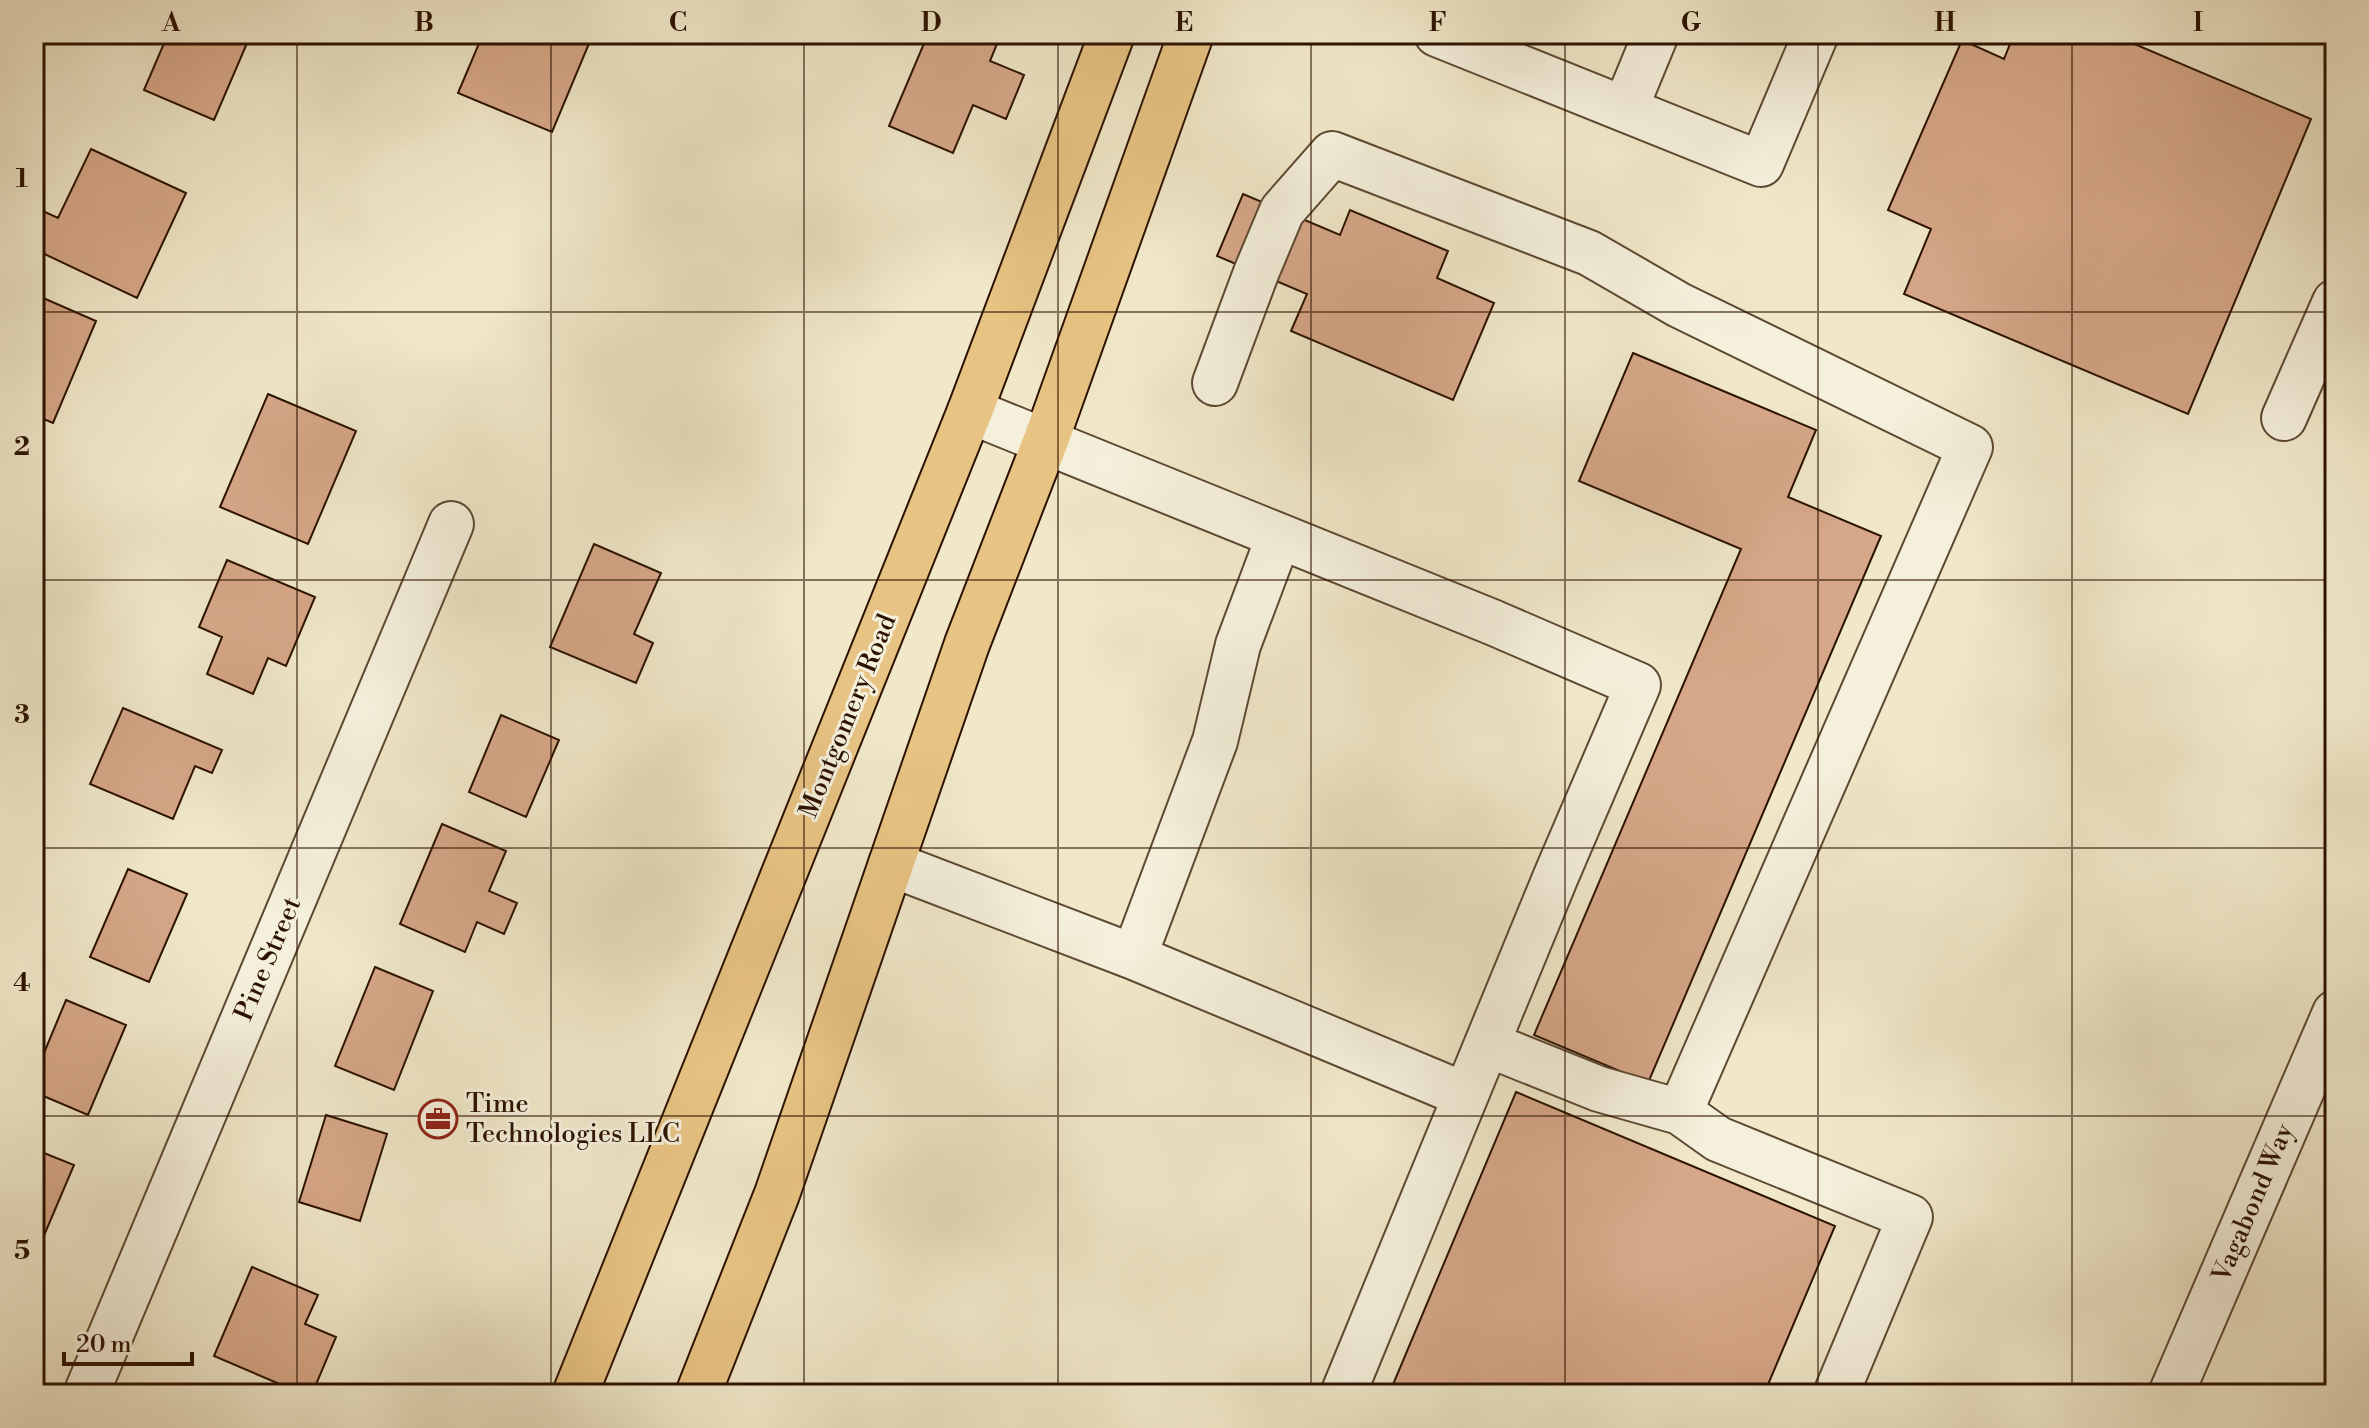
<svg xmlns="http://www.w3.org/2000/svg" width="2369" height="1428" font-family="'Libre Bodoni',serif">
	<rect width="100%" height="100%" fill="#f0e8c9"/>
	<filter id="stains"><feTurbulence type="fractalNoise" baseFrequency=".0025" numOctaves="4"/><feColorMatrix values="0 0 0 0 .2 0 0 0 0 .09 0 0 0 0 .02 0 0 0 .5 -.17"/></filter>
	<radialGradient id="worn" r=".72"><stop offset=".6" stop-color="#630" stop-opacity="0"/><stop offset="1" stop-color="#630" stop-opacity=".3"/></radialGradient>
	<path fill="#d6a788" stroke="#2c1200" stroke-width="2" d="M168,34H251L214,120L144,90Z
		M483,34H593L552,132L458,93Z
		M928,34H1001L990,61L1024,75L1006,119L973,105L953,153L889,126Z
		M2014,34H2111L2311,119L2188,414L1904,294L1931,229L1888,210L1962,40L2004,59Z
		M91,149L186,193L137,298L34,249V207L58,218Z
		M1243,194L1340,235L1350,210L1448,251L1437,278L1494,303L1453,400L1291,331L1307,294L1217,256Z
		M34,294L96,321L53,423L34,415Z
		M1633,353L1816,430L1788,497L1881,536L1648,1083L1534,1035L1741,549L1579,481Z
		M268,394L356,431L308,544L220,507Z
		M594,544L661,573L634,634L653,643L636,683L550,647Z
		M227,560L315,597L286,666L268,658L253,694L207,674L222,637L199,627Z
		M123,708L222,750L212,773L195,766L173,819L90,784Z
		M501,715L559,740L526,817L469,792Z
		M442,824L506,851L489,891L517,903L504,934L477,922L465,952L400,924Z
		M128,869L187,894L149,982L90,957Z
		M375,967L433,991L394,1090L335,1066Z
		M66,1000L126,1025L88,1115L34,1092V1077Z
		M1516,1092L1835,1226L1764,1394H1389Z
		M326,1115L387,1134L360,1221L299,1202Z
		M34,1149L74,1165L34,1259Z
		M252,1267L318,1295L305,1324L336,1337L312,1394H303L214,1356Z"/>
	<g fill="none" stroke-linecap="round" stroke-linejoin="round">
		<g stroke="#5d4832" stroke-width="48">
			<path id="minor" d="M1437,34L1761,164L1816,34
				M1625,109L1656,34
				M1215,383L1256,273L1282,211L1332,154L1589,253L1679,305L1970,447L1680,1112
				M970,411L1492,622L1638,685L1556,876L1343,1394
				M2284,418L2335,302
				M891,864L1134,957L1465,1095
				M1134,957L1215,741L1238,645L1279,536
				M1487,1044L1599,1089L1680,1112L1718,1139L1910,1217L1836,1394
				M86,1394L451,524
				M2171,1394L2335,1013"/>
		</g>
		<g stroke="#2c1200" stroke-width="48">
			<path id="major" d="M575,1394L970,411L1112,34
				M698,1394L777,1194L967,644L1046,440L1191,34"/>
		</g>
		<use href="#minor" stroke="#f5f0dc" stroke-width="44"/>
		<use href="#major" stroke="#e8c484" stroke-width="44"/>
	</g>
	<path fill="none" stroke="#2c1200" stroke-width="2" stroke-opacity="0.55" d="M297,34V1394M551,34V1394M804,34V1394M1058,34V1394M1311,34V1394M1565,34V1394M1818,34V1394M2072,34V1394M34,312H2335M34,580H2335M34,848H2335M34,1116H2335"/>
	<defs>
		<g id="office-ring" transform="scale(2)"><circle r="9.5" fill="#f5f0dc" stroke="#8f2418" stroke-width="1.5"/><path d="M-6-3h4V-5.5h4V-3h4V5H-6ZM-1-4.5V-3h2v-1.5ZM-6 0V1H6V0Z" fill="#8f2418"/></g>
	</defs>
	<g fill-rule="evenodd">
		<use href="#office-ring" x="438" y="1119"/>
	</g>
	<g text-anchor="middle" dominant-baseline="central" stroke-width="6" stroke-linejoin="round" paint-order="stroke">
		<g font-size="26" fill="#2c1200" stroke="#f5f0dc">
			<text transform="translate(848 716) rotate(-68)">Montgomery Road</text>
			<text transform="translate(268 959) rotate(-67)">Pine Street</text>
			<text transform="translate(2253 1203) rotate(-67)">Vagabond Way</text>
		</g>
		<g font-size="26" fill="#2c1200" stroke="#f5f0dc" text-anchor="start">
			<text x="466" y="1104">Time<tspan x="466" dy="30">Technologies LLC</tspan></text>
		</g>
	</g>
	<rect width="2369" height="1428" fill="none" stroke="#f0e8c9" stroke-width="88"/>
	<path d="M64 1352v12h128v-12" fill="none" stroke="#2c1200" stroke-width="4"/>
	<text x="76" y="1352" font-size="24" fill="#2c1200" stroke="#f5f0dc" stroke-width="6" paint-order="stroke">20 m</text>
	<rect x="44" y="44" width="2281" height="1340" fill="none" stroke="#2c1200" stroke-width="3"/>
	<g font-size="26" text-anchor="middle" font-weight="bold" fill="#2c1200">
		<text x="171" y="31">A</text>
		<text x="424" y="31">B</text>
		<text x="678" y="31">C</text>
		<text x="931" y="31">D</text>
		<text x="1184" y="31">E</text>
		<text x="1438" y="31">F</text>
		<text x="1691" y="31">G</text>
		<text x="1945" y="31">H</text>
		<text x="2198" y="31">I</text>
		<text x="22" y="187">1</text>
		<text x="22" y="455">2</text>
		<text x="22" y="723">3</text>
		<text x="22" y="991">4</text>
		<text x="22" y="1259">5</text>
	</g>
	<rect width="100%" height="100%" filter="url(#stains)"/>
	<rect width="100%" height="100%" fill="url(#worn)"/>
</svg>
